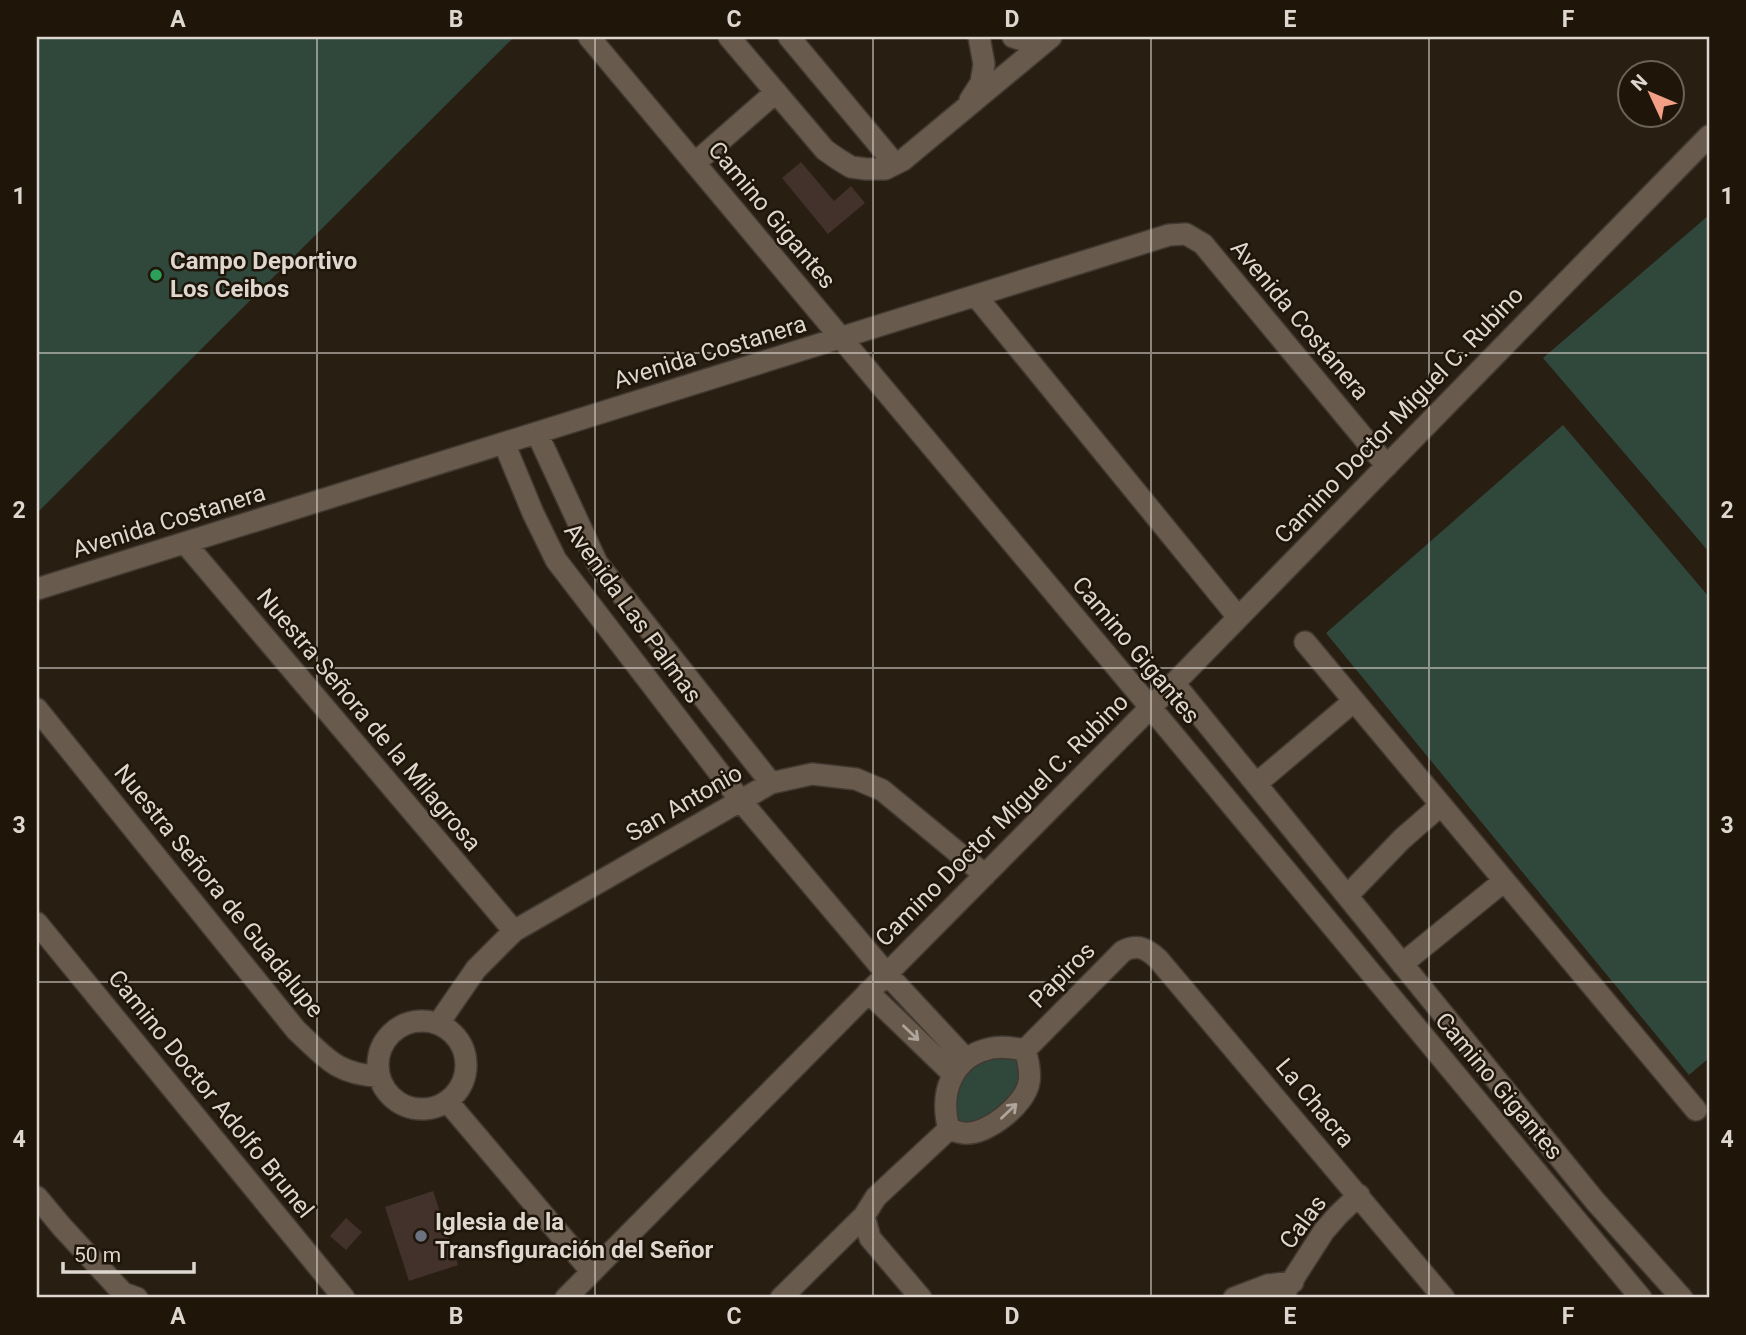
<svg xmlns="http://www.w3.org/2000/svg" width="1746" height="1335" font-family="Roboto,sans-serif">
	<rect width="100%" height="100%" fill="#291e12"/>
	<path fill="#30473c" d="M37,37H514L37,513Z
		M1709,215V552L1543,358Z
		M1563,425L1709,597V1058L1689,1075L1326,633Z
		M1006,1054L1020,1060V1087L991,1120L961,1127L949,1105L967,1066Z"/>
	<path fill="#43322b" d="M801,162L834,201L851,186L865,203L828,234L782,178Z
		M433,1191L458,1265L409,1281L385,1207Z
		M346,1218L362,1232L346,1250L330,1236Z"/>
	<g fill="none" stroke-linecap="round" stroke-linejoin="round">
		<g stroke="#423a32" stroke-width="24">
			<path id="minor" d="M589,37L1171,732L1641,1298
				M729,37L825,150L838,159L851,167L866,169H885L903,160L1051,37
				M789,37L895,164
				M1013,37C1024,41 1035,42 1047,37
				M970,100L981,83L984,64L979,37
				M695,163L776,92
				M976,296L1238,617
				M537,433L597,563L771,783
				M504,443L533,513L556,560L741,801L886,973L966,1059
				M185,543L514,931
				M37,589L1169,235L1186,234L1203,244L1387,466
				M1305,642L1696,1110
				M1174,683L1595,1201L1682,1298
				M37,709L296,1030C325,1057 337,1075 379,1076
				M1256,784L1354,701
				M1347,896L1402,839L1441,805
				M37,923L344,1298
				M1402,964L1504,881
				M868,992L953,1074
				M378 1065a44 44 0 1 1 88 0a44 44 0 1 1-88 0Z
				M438,1024L476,969L514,931L771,783L812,774L856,779L882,790L985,875
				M1025,1050L1123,951C1138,944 1146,948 1158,959L1444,1298
				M447,1101L592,1272
				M949,1129C939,1093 952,1056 992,1048C1003,1046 1014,1048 1025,1050
				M949,1129C953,1130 959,1133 964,1133C986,1136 1026,1104 1029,1082C1031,1071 1028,1060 1025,1050
				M37,1197L62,1227L123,1293L137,1298
				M864,1216L870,1238L921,1298
				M566,1298L1150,708L1709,136
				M781,1298L864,1216L876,1197L949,1129
				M1234,1298L1268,1285L1293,1282
				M1281,1298L1324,1231L1338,1215L1359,1195"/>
		</g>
		<use href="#minor" stroke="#685b4d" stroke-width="21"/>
	</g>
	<defs><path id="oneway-shaft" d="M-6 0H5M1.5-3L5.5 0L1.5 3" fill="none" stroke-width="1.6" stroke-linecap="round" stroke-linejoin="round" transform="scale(1.75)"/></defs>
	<g stroke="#afa59b">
		<use href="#oneway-shaft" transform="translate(911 1033) rotate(44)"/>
		<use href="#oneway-shaft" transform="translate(1009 1111) rotate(-44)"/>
	</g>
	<path fill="none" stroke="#ded7cf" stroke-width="2" stroke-opacity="0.55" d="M317,37V1298M595,37V1298M873,37V1298M1151,37V1298M1429,37V1298M37,353H1709M37,668H1709M37,982H1709"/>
	<circle fill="#2e9e5b" stroke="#1f1509" stroke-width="2.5" cx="156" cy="275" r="7"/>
	<circle fill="#6b7280" stroke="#1f1509" stroke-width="2.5" cx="421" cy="1236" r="7"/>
	<g text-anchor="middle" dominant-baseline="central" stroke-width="5" stroke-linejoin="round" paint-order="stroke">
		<g font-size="24" fill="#ded7cf" stroke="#1f1509">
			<text transform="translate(772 215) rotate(50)">Camino Gigantes</text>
			<text transform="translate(1300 320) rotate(50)">Avenida Costanera</text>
			<text transform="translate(710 352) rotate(-17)">Avenida Costanera</text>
			<text transform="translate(1399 415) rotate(-46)">Camino Doctor Miguel C. Rubino</text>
			<text transform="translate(169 521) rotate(-17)">Avenida Costanera</text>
			<text transform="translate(633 613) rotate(54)">Avenida Las Palmas</text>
			<text transform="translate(1136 650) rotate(50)">Camino Gigantes</text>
			<text transform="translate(369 720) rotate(50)">Nuestra Señora de la Milagrosa</text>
			<text transform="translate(684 803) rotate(-30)">San Antonio</text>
			<text transform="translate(1002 820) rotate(-45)">Camino Doctor Miguel C. Rubino</text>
			<text transform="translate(219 891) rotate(51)">Nuestra Señora de Guadalupe</text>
			<text transform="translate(1062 975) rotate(-45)">Papiros</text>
			<text transform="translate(1499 1086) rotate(50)">Camino Gigantes</text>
			<text transform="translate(211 1094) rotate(51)">Camino Doctor Adolfo Brunel</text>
			<text transform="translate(1315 1103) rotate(50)">La Chacra</text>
			<text transform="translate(1303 1222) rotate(-53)">Calas</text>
		</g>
		<g font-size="24" font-weight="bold" fill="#ded7cf" stroke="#1f1509" text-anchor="start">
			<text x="170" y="261">Campo Deportivo<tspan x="170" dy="28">Los Ceibos</tspan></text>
			<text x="435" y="1222">Iglesia de la<tspan x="435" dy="28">Transfiguración del Señor</tspan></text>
		</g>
	</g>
	<rect width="1746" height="1335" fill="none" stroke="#1f1509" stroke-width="77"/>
	<g transform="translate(1651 94) rotate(314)"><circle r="33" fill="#1f1509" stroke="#6b6358" stroke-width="2"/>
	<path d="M0-5L12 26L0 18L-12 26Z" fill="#f39f86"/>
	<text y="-10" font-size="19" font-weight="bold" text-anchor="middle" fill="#ded7cf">N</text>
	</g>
	<path d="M63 1262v10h131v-10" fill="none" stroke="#ded7cf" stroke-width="3.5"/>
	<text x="74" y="1262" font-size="21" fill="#ded7cf" stroke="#1f1509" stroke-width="5" paint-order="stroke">50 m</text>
	<rect x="38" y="38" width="1670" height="1258" fill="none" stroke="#ded7cf" stroke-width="2.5"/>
	<g font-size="23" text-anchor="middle" font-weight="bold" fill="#ded7cf">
		<text x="178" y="27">A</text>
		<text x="456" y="27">B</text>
		<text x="734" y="27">C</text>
		<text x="1012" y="27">D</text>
		<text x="1290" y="27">E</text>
		<text x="1568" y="27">F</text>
		<text x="19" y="204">1</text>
		<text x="1727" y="204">1</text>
		<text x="19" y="518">2</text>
		<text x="1727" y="518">2</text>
		<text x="19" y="833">3</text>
		<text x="1727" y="833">3</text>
		<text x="19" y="1147">4</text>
		<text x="1727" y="1147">4</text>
		<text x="178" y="1324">A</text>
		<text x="456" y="1324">B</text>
		<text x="734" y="1324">C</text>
		<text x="1012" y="1324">D</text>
		<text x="1290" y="1324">E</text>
		<text x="1568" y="1324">F</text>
	</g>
</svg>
